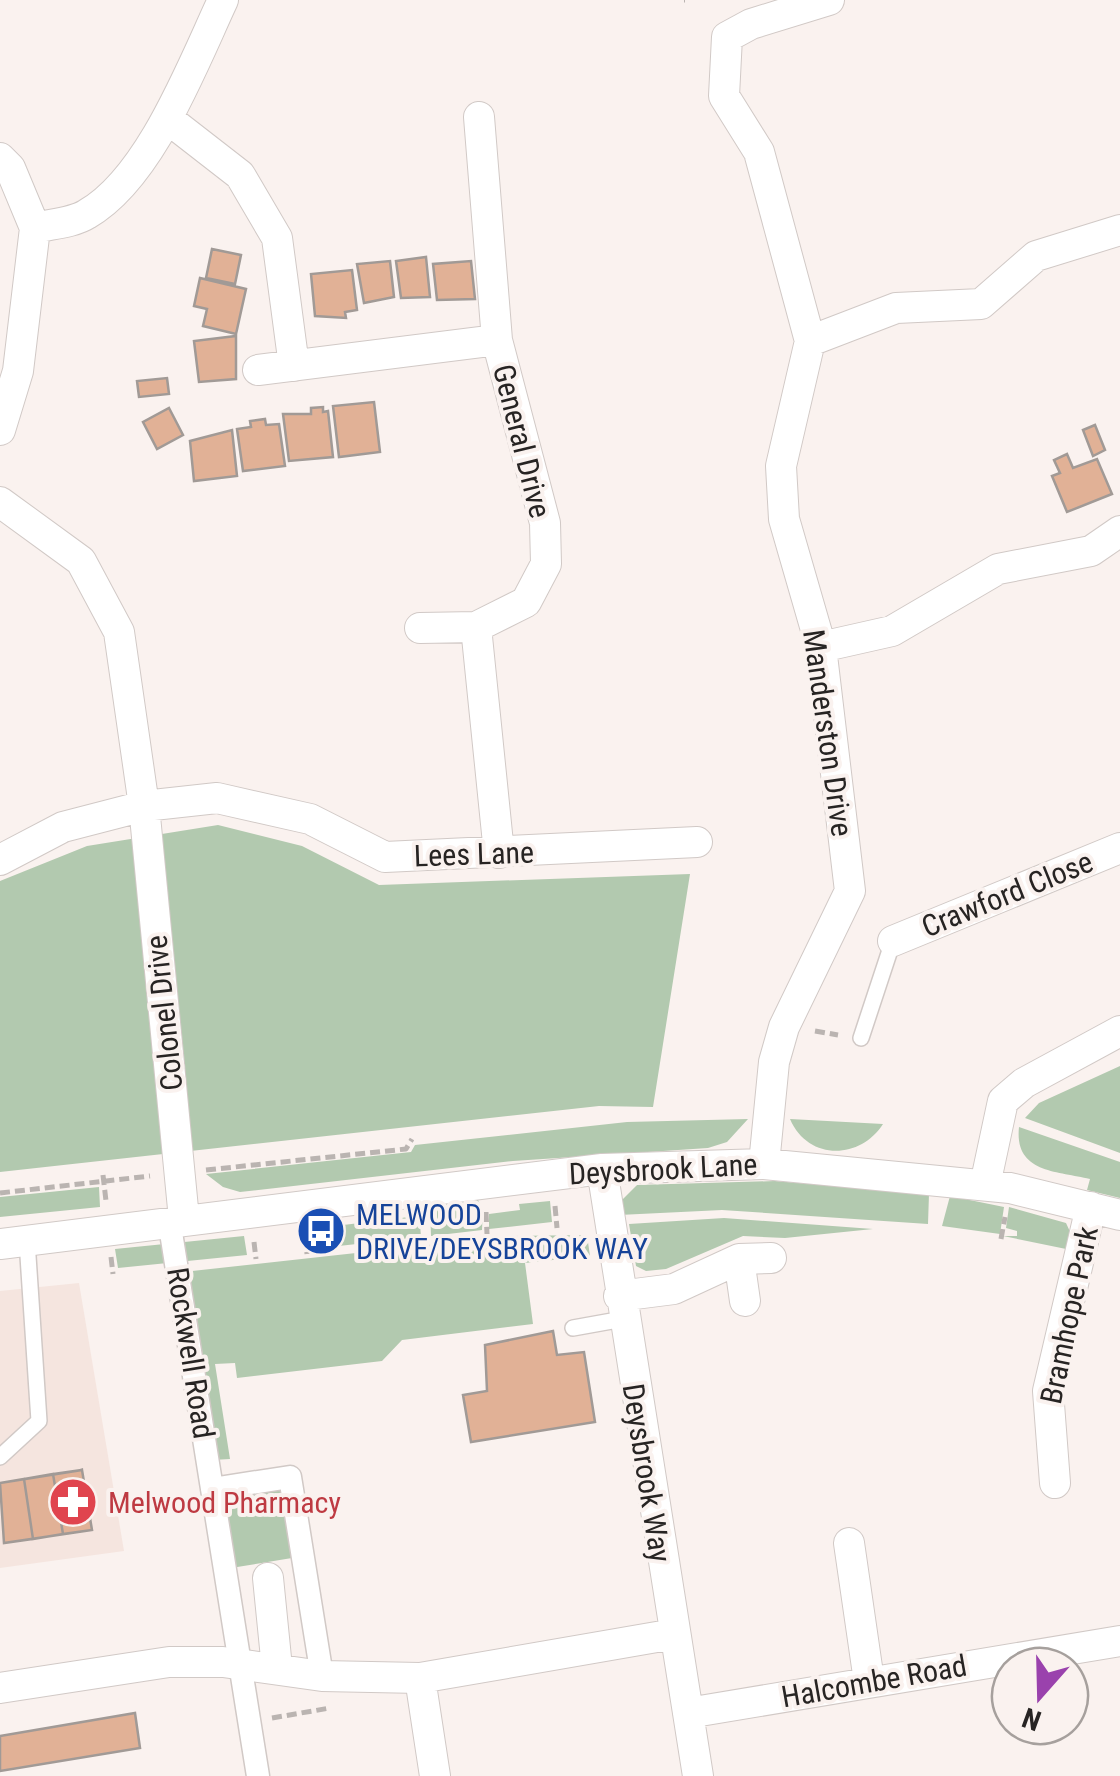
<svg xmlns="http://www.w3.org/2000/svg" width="1120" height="1776" font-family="'Roboto Condensed',sans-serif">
	<rect width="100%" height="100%" fill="#faf2ef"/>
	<path fill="#f5e5df" d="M79,1283L124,1551L0,1568V1291Z"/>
	<path fill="#b2c9af" d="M218,825L302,846L379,885L690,874L653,1107L599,1106L0,1172V881L87,846Z
		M1120,1066V1153L1025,1118L1039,1103Z
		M748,1119L727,1142L708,1148L513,1161L240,1192L223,1187L206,1174L411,1152L415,1145L627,1122Z
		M790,1119L883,1124C860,1160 808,1161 790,1119Z
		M1019,1127L1120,1162V1198L1087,1190L1090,1179C1057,1171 1014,1173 1019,1127Z
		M775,1181L929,1194L928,1224L722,1210L619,1215L618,1204L637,1185Z
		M99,1187L100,1207L0,1217V1197Z
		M950,1196L1004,1207L1000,1234L942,1226Z
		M478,1200L483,1209L482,1230L431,1236L430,1206Z
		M550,1201L552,1222L489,1229V1214L520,1210L519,1204Z
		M409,1207L419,1212L421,1237L311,1249L310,1240L335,1237V1226L409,1217Z
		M1009,1207L1066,1223L1072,1236L1071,1250L1003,1236H1017V1231L1006,1228Z
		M724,1218L873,1229L785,1238L743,1236L666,1269L646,1271L636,1266L629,1224Z
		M587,1235L590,1256L525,1263L533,1324L402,1340L382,1361L237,1378L235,1363L215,1364L230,1459L213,1460L183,1272L511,1236Z
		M244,1236L247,1255L118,1268L115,1249Z
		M283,1482L298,1557L231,1568L217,1493Z"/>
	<path fill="#e1b196" stroke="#a19a96" stroke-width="2.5" d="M212,249L241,255L235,284L206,278Z
		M426,257L430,297L401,298L396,261Z
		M390,261L394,297L364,303L357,264Z
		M471,261L475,299L437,300L433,264Z
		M352,270L357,310L345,312L346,318L315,316L311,274Z
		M200,278L246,289L236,334L203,326L207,309L194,306Z
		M236,336V379L199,382L194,341Z
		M167,378L169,394L139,397L137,381Z
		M374,402L380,452L339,457L333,406Z
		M323,407V412L328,411L333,457L289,461L283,414H311V408Z
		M169,408L183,435L157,449L143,422Z
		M265,419L266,425L279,424L285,466L243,471L237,429L251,427L250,421Z
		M1095,425L1105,450L1093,456L1083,430Z
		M232,430L237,476L194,481L190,441Z
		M1067,454L1073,468L1097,459L1112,494L1067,512L1052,476L1060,473L1054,460Z
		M553,1331L557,1355L584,1352L595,1422L471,1442L463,1395L487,1391L485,1345Z
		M82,1470L92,1530L4,1543L0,1483Z
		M82,1470L92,1530L63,1534L53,1474Z
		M53,1474L63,1534L33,1539L24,1479Z
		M24,1479L33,1539L4,1543L0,1483Z
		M135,1713L140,1748L0,1771V1736Z"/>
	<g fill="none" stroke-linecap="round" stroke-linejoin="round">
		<g stroke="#d1c9c6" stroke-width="18">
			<path id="service" d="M861,1038L893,941
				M573,1328L623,1319
				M0,1457L39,1421L27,1241"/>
		</g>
		<g stroke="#d1c9c6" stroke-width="25">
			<path id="pedestrian" d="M169,1220L258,1776
				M212,1489L290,1477L322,1676"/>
		</g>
		<g stroke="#d1c9c6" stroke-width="32">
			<path id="minor" d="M168,119L240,175L277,238L294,366
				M0,158L10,168L35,228L18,371L0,430
				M35,228C50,224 73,223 87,214C150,178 193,64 223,0
				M810,341L896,308L981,304L1036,256L1120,230
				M258,370L497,340
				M0,502L81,561L119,632L144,806L184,1219
				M476,627L499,853
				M420,628L476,627L526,602L546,564L545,523L497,340L479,117
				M821,647L892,631L998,569L1091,551L1120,531
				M0,860L63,827L144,806L217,798L310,819L385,857L697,842
				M893,941L1120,848
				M764,1164L774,1062L784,1027L850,891L821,647L784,519L781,466L810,341L759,152L724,96L727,37L751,24L829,0
				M602,1169L698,1776
				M985,1185L1003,1101L1024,1083L1120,1031
				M0,1244L602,1169L764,1164L1010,1188L1120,1215
				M739,1259L745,1301
				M619,1296L674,1289L739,1259L771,1258
				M1055,1483L1048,1391L1091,1207
				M849,1543L869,1681
				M268,1578L277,1668
				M420,1678L435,1776
				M0,1688L169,1662H223L322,1676L420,1678L674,1634
				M688,1713L1120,1641"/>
		</g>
		<path stroke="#bab4b1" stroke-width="5" stroke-dasharray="10 5" stroke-linecap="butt" d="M684,0H685
			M815,1031L838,1035
			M206,1170L406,1149L412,1139
			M103,1175L106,1201
			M0,1193L150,1176
			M555,1206L557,1228
			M486,1212L487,1234
			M305,1237L307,1254
			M1001,1239L1005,1217
			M254,1242L256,1259
			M111,1257L113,1274
			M272,1718L330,1708"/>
		<use href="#service" stroke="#fff" stroke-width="15"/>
		<use href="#pedestrian" stroke="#fff" stroke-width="22"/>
		<use href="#minor" stroke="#fff" stroke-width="30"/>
	</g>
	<defs>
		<g id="bus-disc" transform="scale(2.5)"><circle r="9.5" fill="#1a4fb4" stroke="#faf2ef"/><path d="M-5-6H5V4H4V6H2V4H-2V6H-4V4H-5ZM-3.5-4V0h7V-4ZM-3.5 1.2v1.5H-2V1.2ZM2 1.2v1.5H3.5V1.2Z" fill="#fff"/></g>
		<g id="pharmacy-disc" transform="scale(2.5)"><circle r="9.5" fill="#e0444e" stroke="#faf2ef"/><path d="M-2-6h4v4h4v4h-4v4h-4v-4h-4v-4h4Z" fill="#fff"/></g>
	</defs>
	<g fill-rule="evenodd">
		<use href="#bus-disc" x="321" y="1231"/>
		<use href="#pharmacy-disc" x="73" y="1502"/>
	</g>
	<g text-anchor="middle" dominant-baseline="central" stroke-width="8" stroke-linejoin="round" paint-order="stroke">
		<g font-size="30" fill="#272423" stroke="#faf2ef">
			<text transform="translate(522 441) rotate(76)">General Drive</text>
			<text transform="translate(828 733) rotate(82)">Manderston Drive</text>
			<text transform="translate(474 854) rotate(-2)">Lees Lane</text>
			<text transform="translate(1007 894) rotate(-22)">Crawford Close</text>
			<text transform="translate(164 1013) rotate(-96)">Colonel Drive</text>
			<text transform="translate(663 1169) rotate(-3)">Deysbrook Lane</text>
			<text transform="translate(1069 1315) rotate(-78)">Bramhope Park</text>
			<text transform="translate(191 1353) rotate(81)">Rockwell Road</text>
			<text transform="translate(647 1473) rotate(81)">Deysbrook Way</text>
			<text transform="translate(874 1681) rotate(-10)">Halcombe Road</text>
		</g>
		<g font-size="30" fill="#164399" stroke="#faf2ef" text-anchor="start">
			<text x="356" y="1214">MELWOOD<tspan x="356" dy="34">DRIVE/DEYSBROOK WAY</tspan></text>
		</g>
		<g font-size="30" fill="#be3a42" stroke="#faf2ef" text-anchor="start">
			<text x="108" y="1502">Melwood Pharmacy</text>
		</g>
	</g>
	<g transform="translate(1040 1696) rotate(200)"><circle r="48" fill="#faf2ef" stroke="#a6a09d" stroke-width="2.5"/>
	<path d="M0-8L18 38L0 25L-18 38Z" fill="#9a42ad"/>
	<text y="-15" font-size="28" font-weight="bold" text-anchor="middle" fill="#272423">N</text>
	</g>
</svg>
